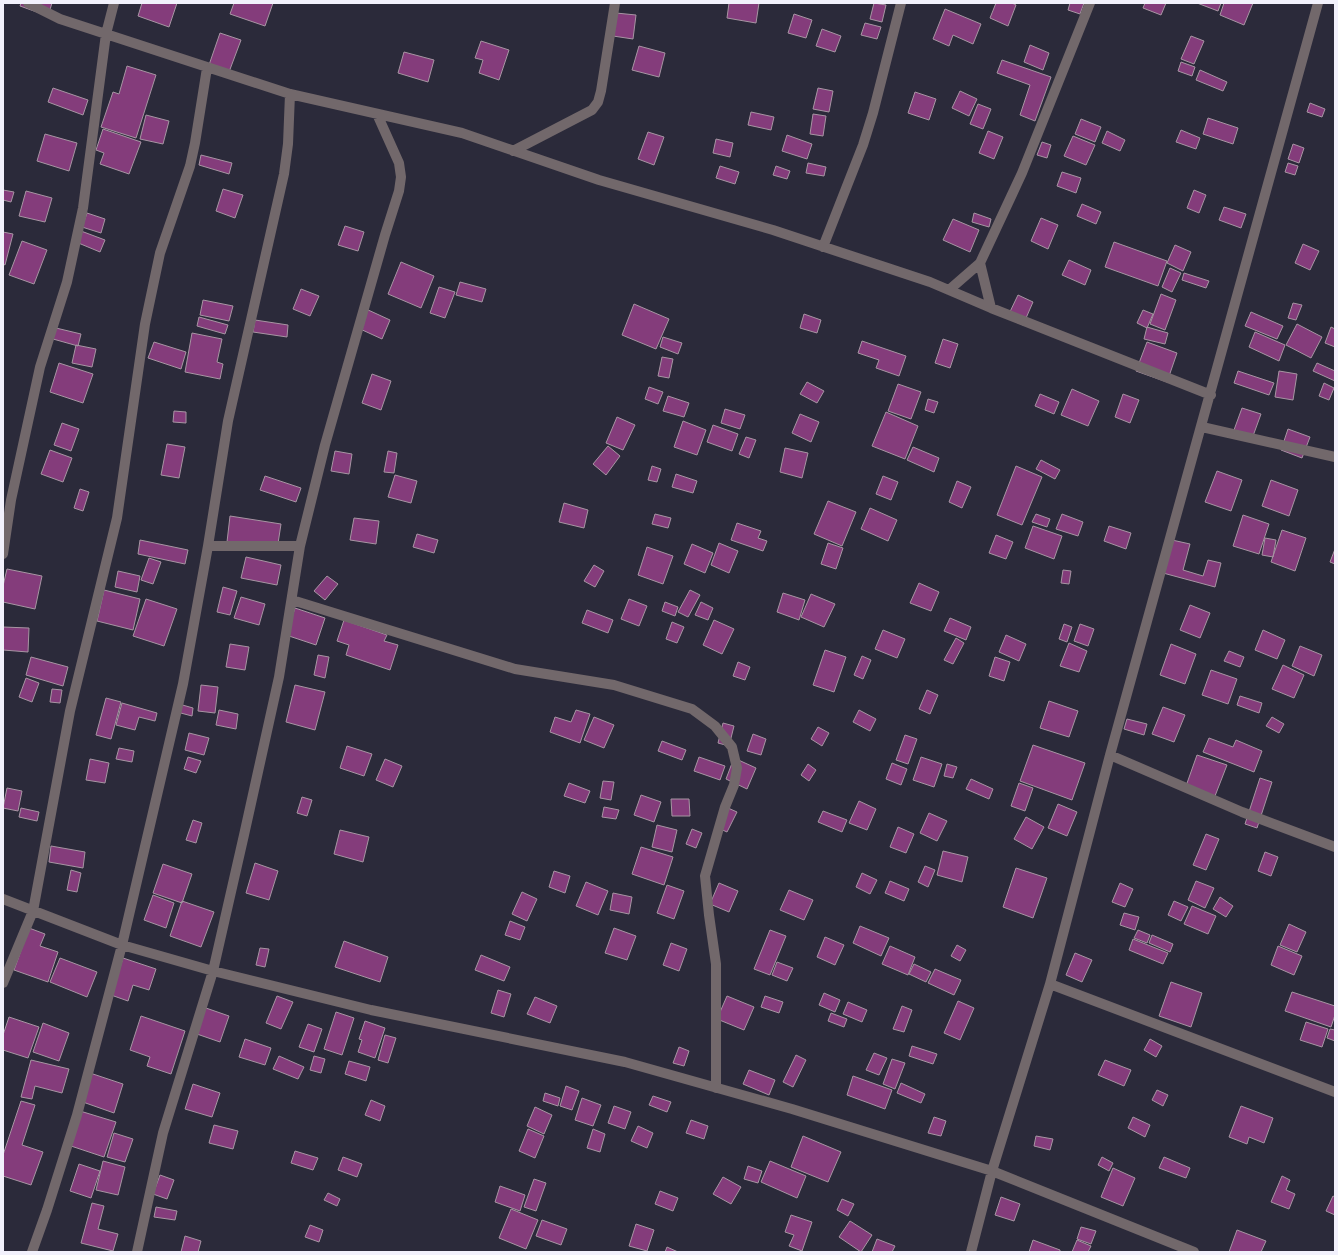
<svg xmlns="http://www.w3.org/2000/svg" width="1338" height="1255" font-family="Manrope,sans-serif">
	<rect width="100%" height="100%" fill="#2b2a3a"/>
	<path fill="#843c7b" stroke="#a795a3" d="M21,3H52L48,16L20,6Z
		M142,3H177L169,27L138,16Z
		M234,3H273L265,26L230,14Z
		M729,3H759L756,23L727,18Z
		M874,3L886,5L882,22L870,19Z
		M996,3H1012L1016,5L1008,26L990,18Z
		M1070,3H1084L1080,14L1068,10Z
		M1145,3H1166L1161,15L1143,8Z
		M1197,3H1221L1218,11Z
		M1224,3H1253L1244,25L1220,15Z
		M945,9L981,24L973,44L953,35L949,46L933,39Z
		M616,13L636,15L633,39L613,36Z
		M794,14L812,20L806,38L788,33Z
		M865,23L881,27L877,39L861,35Z
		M822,29L841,36L835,52L816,46Z
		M220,33L241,40L229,72L209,65Z
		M1191,36L1204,41L1194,64L1181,59Z
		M481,41L509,50L499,80L479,73L483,60L475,58Z
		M1030,45L1049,53L1043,70L1024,62Z
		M639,46L665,53L659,77L632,70Z
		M404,52L434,60L428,82L398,73Z
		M1002,60L1051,77L1035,121L1020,115L1030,85L997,73Z
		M1181,62L1195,67L1192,76L1178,71Z
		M127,66L156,75L136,138L101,127L113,92L119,94Z
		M1200,70L1227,82L1223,91L1196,80Z
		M53,88L88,100L83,115L48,102Z
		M818,88L833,91L829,112L813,109Z
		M960,91L977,99L969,116L952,108Z
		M915,92L936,99L929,120L908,113Z
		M1310,103L1325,109L1322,117L1307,112Z
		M978,104L991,109L983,129L970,124Z
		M751,112L774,117L771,130L748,125Z
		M813,114L826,116L823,136L810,134Z
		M146,115L169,121L163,144L140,139Z
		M1208,118L1238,128L1233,144L1203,134Z
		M1081,119L1101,127L1095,142L1075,134Z
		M103,129L141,142L129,174L100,164L104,153L96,150Z
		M1181,130L1200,138L1196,149L1176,142Z
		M988,131L1003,137L994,159L979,153Z
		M1107,131L1125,140L1120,151L1102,143Z
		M648,132L664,137L654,165L638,159Z
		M45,134L77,143L69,171L37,161Z
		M787,135L812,144L807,159L782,151Z
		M1073,136L1095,145L1086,165L1064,156Z
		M716,139L733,143L730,157L713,153Z
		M1042,142L1051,145L1047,158L1037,155Z
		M1293,144L1304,148L1299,163L1288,159Z
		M201,155L232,163L229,174L199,165Z
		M808,163L826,167L824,176L806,173Z
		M1288,163L1298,166L1295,175L1285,172Z
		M720,166L739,172L735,184L716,178Z
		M776,166L790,171L787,179L773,175Z
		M1062,172L1081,178L1076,193L1057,186Z
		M223,189L243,195L235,218L216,211Z
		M3,190L14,192L11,202L3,200Z
		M1194,190L1206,195L1199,213L1187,208Z
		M26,191L52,198L45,222L19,216Z
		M1082,204L1101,212L1096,224L1077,216Z
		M1224,207L1246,214L1241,228L1219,220Z
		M87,213L105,219L101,233L82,227Z
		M974,213L991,219L989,227L972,222Z
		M1041,218L1058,225L1048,249L1031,241Z
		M953,219L979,230L970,252L943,240Z
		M345,226L364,232L358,251L338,245Z
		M81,231L105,240L100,252L76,242Z
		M3,232L13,234L5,265L3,264Z
		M22,241L47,250L34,284L9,275Z
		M1114,242L1167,261L1158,286L1105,267Z
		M1303,244L1319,251L1310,270L1295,263Z
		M1175,245L1191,252L1183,271L1167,263Z
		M1069,260L1091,270L1085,285L1062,275Z
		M401,262L434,276L421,308L388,294Z
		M1170,268L1181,273L1172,292L1162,287Z
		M1184,273L1209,281L1206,288L1182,280Z
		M460,282L486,289L482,302L456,295Z
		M439,287L455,292L445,318L430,313Z
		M301,289L319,296L310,316L293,309Z
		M1161,294L1176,300L1165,330L1150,324Z
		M1018,295L1033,302L1023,325L1007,318Z
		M203,300L233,306L229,321L200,315Z
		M1293,303L1302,305L1296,320L1288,318Z
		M634,304L669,319L656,349L622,335Z
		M366,309L390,320L382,339L358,328Z
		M1143,310L1153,314L1147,328L1137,323Z
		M1251,312L1283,326L1277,339L1245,326Z
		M804,314L821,320L817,333L800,328Z
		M199,317L228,325L225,334L197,326Z
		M255,320L288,325L287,337L253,332Z
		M1297,324L1322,337L1311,358L1286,345Z
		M1147,327L1168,333L1165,344L1144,339Z
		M1331,327L1335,329V347L1325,343Z
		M56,328L81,334L78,346L53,339Z
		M1255,332L1285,345L1279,361L1249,347Z
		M192,333L222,339L217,362L223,364L220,379L185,372Z
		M663,337L682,343L678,354L660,347Z
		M943,339L958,344L950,368L935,363Z
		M862,341L906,356L899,376L876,368L879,360L858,353Z
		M154,342L186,352L181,369L148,358Z
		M1147,342L1177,353L1167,382L1136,371Z
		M76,345L96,349L92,367L72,363Z
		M662,357L673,359L669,378L658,376Z
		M59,363L93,374L83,403L50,392Z
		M1317,363L1335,371V381L1313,371Z
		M1238,371L1274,383L1269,395L1234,383Z
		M1279,371L1297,374L1293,400L1275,397Z
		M372,374L391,381L381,410L362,403Z
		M807,382L824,391L817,403L800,394Z
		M1324,383L1334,388L1329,400L1319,396Z
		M898,384L921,392L911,419L888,411Z
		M649,387L663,392L658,404L645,399Z
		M1072,389L1099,401L1088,426L1061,415Z
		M1040,394L1059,402L1054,414L1035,406Z
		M1123,394L1139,400L1130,423L1115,417Z
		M668,396L689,403L684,417L663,411Z
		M928,399L938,402L934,413L925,410Z
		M1242,408L1261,414L1253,436L1234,430Z
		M725,409L745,415L740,429L721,423Z
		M174,411L186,412V423L173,422Z
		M886,412L918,426L905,459L872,446Z
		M800,414L819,422L811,442L792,433Z
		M617,417L635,425L623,450L606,443Z
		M683,421L706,430L697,455L674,447Z
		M62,423L79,429L71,451L54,445Z
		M713,425L738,434L732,451L707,442Z
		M1288,429L1310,437L1302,458L1281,450Z
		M746,437L756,440L749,458L739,454Z
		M167,444L185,447L179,478L161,475Z
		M608,446L620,456L606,475L593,464Z
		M913,447L939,458L934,472L907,460Z
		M785,448L808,453L802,478L780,472Z
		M50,450L72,458L63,482L41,474Z
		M335,451L352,454L349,474L331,471Z
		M388,451L397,453L394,473L384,472Z
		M1041,460L1060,470L1055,479L1036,469Z
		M652,466L661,469L657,482L648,480Z
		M1016,466L1042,477L1022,525L997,515Z
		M1217,471L1242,480L1231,511L1205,502Z
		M676,474L697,481L693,493L672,487Z
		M395,475L417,481L411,503L388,497Z
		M265,476L301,488L296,502L260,490Z
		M883,476L898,482L891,500L876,494Z
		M1271,480L1298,490L1289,516L1262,506Z
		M957,481L971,487L962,508L949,502Z
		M80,489L89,492L83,511L74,508Z
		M828,501L856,512L842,546L814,534Z
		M564,503L588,510L584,528L559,522Z
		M870,508L897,520L888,541L861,529Z
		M655,514L671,518L668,528L652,524Z
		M1036,514L1050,519L1047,527L1032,522Z
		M1062,514L1083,522L1078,536L1056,529Z
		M1243,515L1269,524L1259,554L1233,546Z
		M230,516L281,524L277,550L227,542Z
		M354,518L379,521L376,544L350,540Z
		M737,523L761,531L758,538L767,541L763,551L731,540Z
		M1033,526L1062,536L1054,559L1025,548Z
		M1109,526L1131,533L1126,549L1104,541Z
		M1282,530L1306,538L1295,571L1271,562Z
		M417,534L438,540L434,553L413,547Z
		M996,535L1013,542L1006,559L989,553Z
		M1265,538L1276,540L1273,557L1262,555Z
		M140,540L188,550L185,564L138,554Z
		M1172,540L1190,544L1183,570L1203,576L1208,560L1221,563L1215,587L1163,573Z
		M719,543L738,551L729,573L711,565Z
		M828,543L843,548L836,569L821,564Z
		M692,544L713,553L705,573L684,564Z
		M647,547L673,556L663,584L638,575Z
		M1335,549V564L1330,562Z
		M246,557L281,565L277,585L241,578Z
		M149,558L161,562L153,584L141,580Z
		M594,565L604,571L595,587L584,581Z
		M7,569L42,576L35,609L3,602V586Z
		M1063,570L1071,571L1069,584L1061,583Z
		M118,571L140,576L137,592L115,587Z
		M327,576L338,584L325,600L314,591Z
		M919,583L939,592L931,611L910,603Z
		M223,587L237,591L230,615L217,612Z
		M104,590L140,599L133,630L97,621Z
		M690,590L700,595L688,617L678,612Z
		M783,593L805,600L799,620L777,612Z
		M811,594L835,604L824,627L801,617Z
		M241,597L265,604L259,625L234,618Z
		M146,599L177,609L164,646L133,636Z
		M629,599L647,606L639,626L621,619Z
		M665,602L678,607L675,616L662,611Z
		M701,602L713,608L708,620L695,615Z
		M1190,605L1210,613L1200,638L1180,630Z
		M295,608L325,618L316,645L286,635Z
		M587,610L613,620L608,633L582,623Z
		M950,618L971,627L966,640L944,631Z
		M344,620L387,635L384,641L398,645L390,670L346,655L349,645L337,641Z
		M714,620L734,629L722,654L703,645Z
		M672,622L684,627L677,643L666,639Z
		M1064,624L1072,627L1067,642L1059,639Z
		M1080,624L1094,629L1088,646L1074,641Z
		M3,627L29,628L28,652L3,650Z
		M883,630L905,639L897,658L875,649Z
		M1263,630L1285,640L1277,659L1255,650Z
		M1006,635L1026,644L1019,661L999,652Z
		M956,638L964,643L953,664L944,660Z
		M1069,643L1087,651L1079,672L1060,666Z
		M230,644L249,647L245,670L226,667Z
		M1171,644L1196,654L1185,684L1160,675Z
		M1300,646L1322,655L1314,676L1292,666Z
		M825,650L846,657L834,692L813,685Z
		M1229,651L1244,657L1240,667L1224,661Z
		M318,655L329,657L325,678L314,675Z
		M862,656L871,660L863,679L854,675Z
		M31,657L68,667L63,686L26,675Z
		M995,657L1010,662L1004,681L989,676Z
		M738,662L750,667L745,680L733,676Z
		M1283,665L1304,675L1294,698L1272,689Z
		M1211,670L1237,679L1228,704L1202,695Z
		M26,678L39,683L32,702L19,697Z
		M201,685L218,687L215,713L198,711Z
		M295,685L325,692L315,730L286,722Z
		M52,689L62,690L60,703L50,702Z
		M927,690L938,695L930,714L919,709Z
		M1240,696L1262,703L1259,713L1237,705Z
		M106,698L121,702L111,739L96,735Z
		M1049,701L1078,711L1069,737L1040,728Z
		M122,703L157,713L155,721L139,717L135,730L116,725Z
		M179,704L193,708L192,716L177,712Z
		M1163,707L1185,715L1174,742L1152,734Z
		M219,710L238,714L236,729L216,725Z
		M576,710L590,714L580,743L550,732L555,717L571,722Z
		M859,710L876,719L870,731L853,722Z
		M594,717L614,725L604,748L584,740Z
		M1272,717L1284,724L1279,733L1266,726Z
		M1127,719L1147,724L1144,735L1124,729Z
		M723,723L734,726L729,746L718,743Z
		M818,727L829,733L822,746L811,739Z
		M189,733L209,738L204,755L185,750Z
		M753,734L766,739L761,755L747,751Z
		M905,735L917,739L908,764L896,760Z
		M1209,738L1233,747L1236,740L1262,751L1254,772L1203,752Z
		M662,741L686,750L682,760L658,751Z
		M1033,745L1085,763L1072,800L1020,781Z
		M347,746L372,754L364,776L340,768Z
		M119,748L134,751L132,762L116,759Z
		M1197,755L1227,765L1215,796L1186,786Z
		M188,757L201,761L196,773L184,769Z
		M699,757L725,766L720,780L694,771Z
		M921,757L942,764L934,787L913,780Z
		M734,758L756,768L747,789L726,779Z
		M90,759L109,763L105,783L86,780Z
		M385,759L402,766L393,787L376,780Z
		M892,763L907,769L901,785L886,779Z
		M808,764L816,770L809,781L801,775Z
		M947,764L957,767L953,778L944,776Z
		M1260,778L1272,782L1257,828L1245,824Z
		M971,779L993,789L989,799L966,789Z
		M603,781L614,782L611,800L600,798Z
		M569,783L590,791L585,803L564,796Z
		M1019,783L1033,788L1025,811L1011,806Z
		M7,788L22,791L18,811L3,808Z
		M641,795L661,802L654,822L634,815Z
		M302,797L312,800L307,816L297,813Z
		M671,799H689L690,816H672Z
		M859,801L876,809L867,830L849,823Z
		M1058,804L1077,812L1067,836L1048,828Z
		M604,807L619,810L616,819L602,817Z
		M21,808L39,812L37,821L19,817Z
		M728,808L737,812L727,832L718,828Z
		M823,811L847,820L842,832L818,822Z
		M929,813L947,821L937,841L920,833Z
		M1026,817L1044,827L1032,849L1014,839Z
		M193,820L202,823L196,843L186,840Z
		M657,825L677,830L672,852L652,847Z
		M898,827L914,834L906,853L890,847Z
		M692,829L702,833L696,848L686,844Z
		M340,830L369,837L363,862L334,854Z
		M1206,834L1219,839L1206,870L1193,865Z
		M51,846L85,852L83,868L49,862Z
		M641,847L673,857L664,885L632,874Z
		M943,851L968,857L962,882L937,875Z
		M1265,852L1278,857L1271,876L1258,871Z
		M255,863L278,871L269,900L246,893Z
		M163,864L192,874L182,903L153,893Z
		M925,866L935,870L928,887L918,882Z
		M1016,868L1047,878L1033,918L1003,907Z
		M71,870L81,873L77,892L67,890Z
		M554,871L570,876L565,893L549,887Z
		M862,873L877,880L870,894L856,887Z
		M890,881L909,889L904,901L885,893Z
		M1196,881L1214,888L1205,908L1188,900Z
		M586,882L608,891L598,915L576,906Z
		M719,883L738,891L729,912L710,904Z
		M1120,883L1133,889L1125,907L1112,902Z
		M667,885L684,891L674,919L657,913Z
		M789,890L813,900L804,920L780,910Z
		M522,892L537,899L527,921L512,914Z
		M613,893L632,897L629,914L610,910Z
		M153,895L174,903L166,928L144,920Z
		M1220,897L1233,906L1226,917L1213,909Z
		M182,901L214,912L201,947L170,936Z
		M1174,901L1188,907L1181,921L1168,915Z
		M1192,906L1216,916L1208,934L1184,924Z
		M1124,913L1139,917L1135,930L1120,925Z
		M510,921L525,927L520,940L505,935Z
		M1289,924L1306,932L1297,952L1280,945Z
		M860,926L889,938L881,956L853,943Z
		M29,928L45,934L40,946L58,952L48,982L14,970Z
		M614,928L636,936L627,960L605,953Z
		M770,930L786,936L770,975L754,969Z
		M1138,930L1150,935L1147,943L1134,938Z
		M1152,935L1173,944L1170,952L1149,943Z
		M825,937L844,945L835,965L817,957Z
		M1133,939L1168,953L1163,964L1129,950Z
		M344,941L388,957L380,982L335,967Z
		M671,943L687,949L679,971L663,965Z
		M957,945L966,950L960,961L951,956Z
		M890,946L915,957L908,975L882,964Z
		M1278,946L1302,956L1294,975L1271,965Z
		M260,948L269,949L265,967L256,965Z
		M1075,953L1092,960L1082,982L1066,975Z
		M481,955L510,967L504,981L475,970Z
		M60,958L97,972L87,997L50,982Z
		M123,958L156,969L149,990L133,985L128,1001L111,995Z
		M777,962L793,968L787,981L772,975Z
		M914,964L931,972L926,982L909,974Z
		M935,969L961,980L954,995L928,983Z
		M1171,982L1202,993L1191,1027L1159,1016Z
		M498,990L511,994L504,1017L491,1013Z
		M1292,992L1335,1006V1015L1331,1027L1285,1011Z
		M824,993L840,1000L835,1012L819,1005Z
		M277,996L293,1002L281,1029L266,1023Z
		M727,996L754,1007L744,1030L717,1019Z
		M765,996L783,1002L779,1013L761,1007Z
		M535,997L557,1006L550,1023L527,1014Z
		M958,1001L974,1008L960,1040L944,1033Z
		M848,1002L867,1010L862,1022L843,1014Z
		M902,1006L912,1010L904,1032L893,1029Z
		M203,1007L229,1016L220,1042L194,1033Z
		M336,1012L354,1018L342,1055L324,1049Z
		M831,1013L847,1019L844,1027L828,1021Z
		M141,1016L185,1031L171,1074L147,1066L150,1057L130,1050Z
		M9,1017L39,1027L28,1058L3,1050V1035Z
		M365,1021L385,1028L375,1058L358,1052L362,1040L359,1039Z
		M1306,1022L1328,1029L1322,1047L1300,1040Z
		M43,1023L69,1033L59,1061L33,1052Z
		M308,1024L322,1029L314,1052L299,1047Z
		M1330,1029L1335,1030V1041L1327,1038Z
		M385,1035L396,1038L388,1063L378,1060Z
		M245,1039L271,1048L265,1065L239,1057Z
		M1150,1039L1162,1046L1156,1057L1144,1050Z
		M912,1046L937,1054L933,1064L909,1056Z
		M679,1047L689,1051L684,1066L673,1063Z
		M874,1053L887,1058L879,1075L866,1070Z
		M796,1055L806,1060L793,1087L783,1082Z
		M279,1056L304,1067L298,1079L273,1069Z
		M314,1056L325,1059L321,1073L310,1070Z
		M892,1059L905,1063L895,1089L883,1084Z
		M31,1060L69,1069L62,1093L35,1086L32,1099L21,1097Z
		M1105,1060L1131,1070L1124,1086L1098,1075Z
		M349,1061L370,1067L366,1081L345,1074Z
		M749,1070L775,1080L769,1095L743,1084Z
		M90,1073L123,1084L114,1113L80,1101Z
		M853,1076L892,1090L885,1109L847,1095Z
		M901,1083L925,1094L921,1103L897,1093Z
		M193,1084L220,1093L212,1117L185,1109Z
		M566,1086L579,1091L572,1110L560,1106Z
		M1157,1090L1168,1095L1163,1106L1152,1100Z
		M545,1093L560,1098L558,1106L543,1101Z
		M653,1096L671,1102L667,1112L649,1105Z
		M582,1098L601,1105L593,1126L575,1120Z
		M371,1100L385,1106L380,1121L365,1115Z
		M21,1101L35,1105L22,1145L43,1152L31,1185L3,1176V1155Z
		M614,1106L631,1112L625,1129L608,1123Z
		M1241,1106L1273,1118L1264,1143L1249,1137L1247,1144L1229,1137Z
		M535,1107L552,1115L544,1134L527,1126Z
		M80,1111L116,1122L104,1157L68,1145Z
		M934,1117L946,1121L941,1136L928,1133Z
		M1133,1117L1150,1125L1145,1137L1128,1128Z
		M691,1120L708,1126L704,1139L686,1133Z
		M214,1125L238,1131L233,1149L209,1143Z
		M638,1126L653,1133L647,1148L631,1141Z
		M528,1129L544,1136L535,1158L519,1151Z
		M593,1129L605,1134L600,1152L587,1148Z
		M114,1133L133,1139L125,1162L107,1157Z
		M803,1136L841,1152L828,1182L791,1167Z
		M1036,1136L1053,1139L1050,1150L1034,1146Z
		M295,1151L318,1158L313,1170L291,1163Z
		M343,1157L362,1164L357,1177L338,1170Z
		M1102,1157L1113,1163L1109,1171L1098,1165Z
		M1164,1157L1190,1168L1186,1178L1159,1168Z
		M103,1161L125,1167L118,1195L96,1190Z
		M770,1161L806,1176L797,1198L761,1182Z
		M79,1164L100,1171L91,1198L70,1191Z
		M748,1166L762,1171L758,1183L744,1179Z
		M1113,1168L1135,1178L1123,1206L1101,1197Z
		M160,1175L174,1180L167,1199L153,1194Z
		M1282,1176L1290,1180L1286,1190L1295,1194L1289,1209L1271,1202Z
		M723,1177L741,1187L731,1204L713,1194Z
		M534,1179L546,1183L536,1211L524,1207Z
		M500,1186L525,1195L520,1211L495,1202Z
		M660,1191L678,1198L673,1211L655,1204Z
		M328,1193L340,1199L337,1206L324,1200Z
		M1333,1196L1335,1197V1215L1326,1211Z
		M1001,1197L1020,1204L1014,1221L995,1215Z
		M842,1199L854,1204L848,1216L837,1210Z
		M92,1203L104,1206L98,1229L118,1234L113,1251L81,1243Z
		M156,1207L177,1211L175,1220L154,1217Z
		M511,1209L538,1220L526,1249L499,1238Z
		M791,1215L812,1222L802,1251L789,1246L794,1235L785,1232Z
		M542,1220L567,1229L561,1245L536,1236Z
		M850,1221L872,1235L861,1252L839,1237Z
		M636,1224L654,1230L647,1251L629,1246Z
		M310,1225L323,1230L319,1242L305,1237Z
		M1081,1227L1096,1231L1091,1244L1077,1239Z
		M1237,1230L1266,1241L1261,1252H1229Z
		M185,1236L201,1241L198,1252H181Z
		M877,1239L895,1246L892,1252H872Z
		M1033,1240L1060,1250V1252H1029Z
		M1077,1240L1091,1246L1088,1252H1072Z
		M667,1247L678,1252H665Z"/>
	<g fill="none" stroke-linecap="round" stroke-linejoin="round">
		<path stroke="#72686b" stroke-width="10" d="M28,3L60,19L290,94L462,133L599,180L773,230L930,282L991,308L1211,395
			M513,151L592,110L598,102L601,91L615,3
			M823,247L863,145L873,113L901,3
			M980,263L991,308
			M949,290L980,263L1022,173L1090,3
			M1202,427L1335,457
			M208,546H300
			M3,554L11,500L40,367L67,282L83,208L106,34L114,3
			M292,600L515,669L614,685L692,709L715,726L732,747L737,768L734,785L725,807L705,876L709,915L716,964V1088
			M1110,755L1242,812L1335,847
			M3,899L122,945L213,971L371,1010L625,1062L792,1109L992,1171L1194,1252
			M3,983L33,911L70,711L117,518L145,324L160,253L190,166L195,143L207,68
			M1050,984L1335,1092
			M32,1252L47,1210L77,1115L122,945L183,684L208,546L228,421L284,174L288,144L290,94
			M137,1252L163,1133L213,971L244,835L279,677L300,546L325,445L385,235L399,191L401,177L399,163L377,114
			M971,1252L992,1171L1050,984L1110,755L1318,3"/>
	</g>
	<rect width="1338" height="1255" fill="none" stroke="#f2f1fc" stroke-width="8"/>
</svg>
